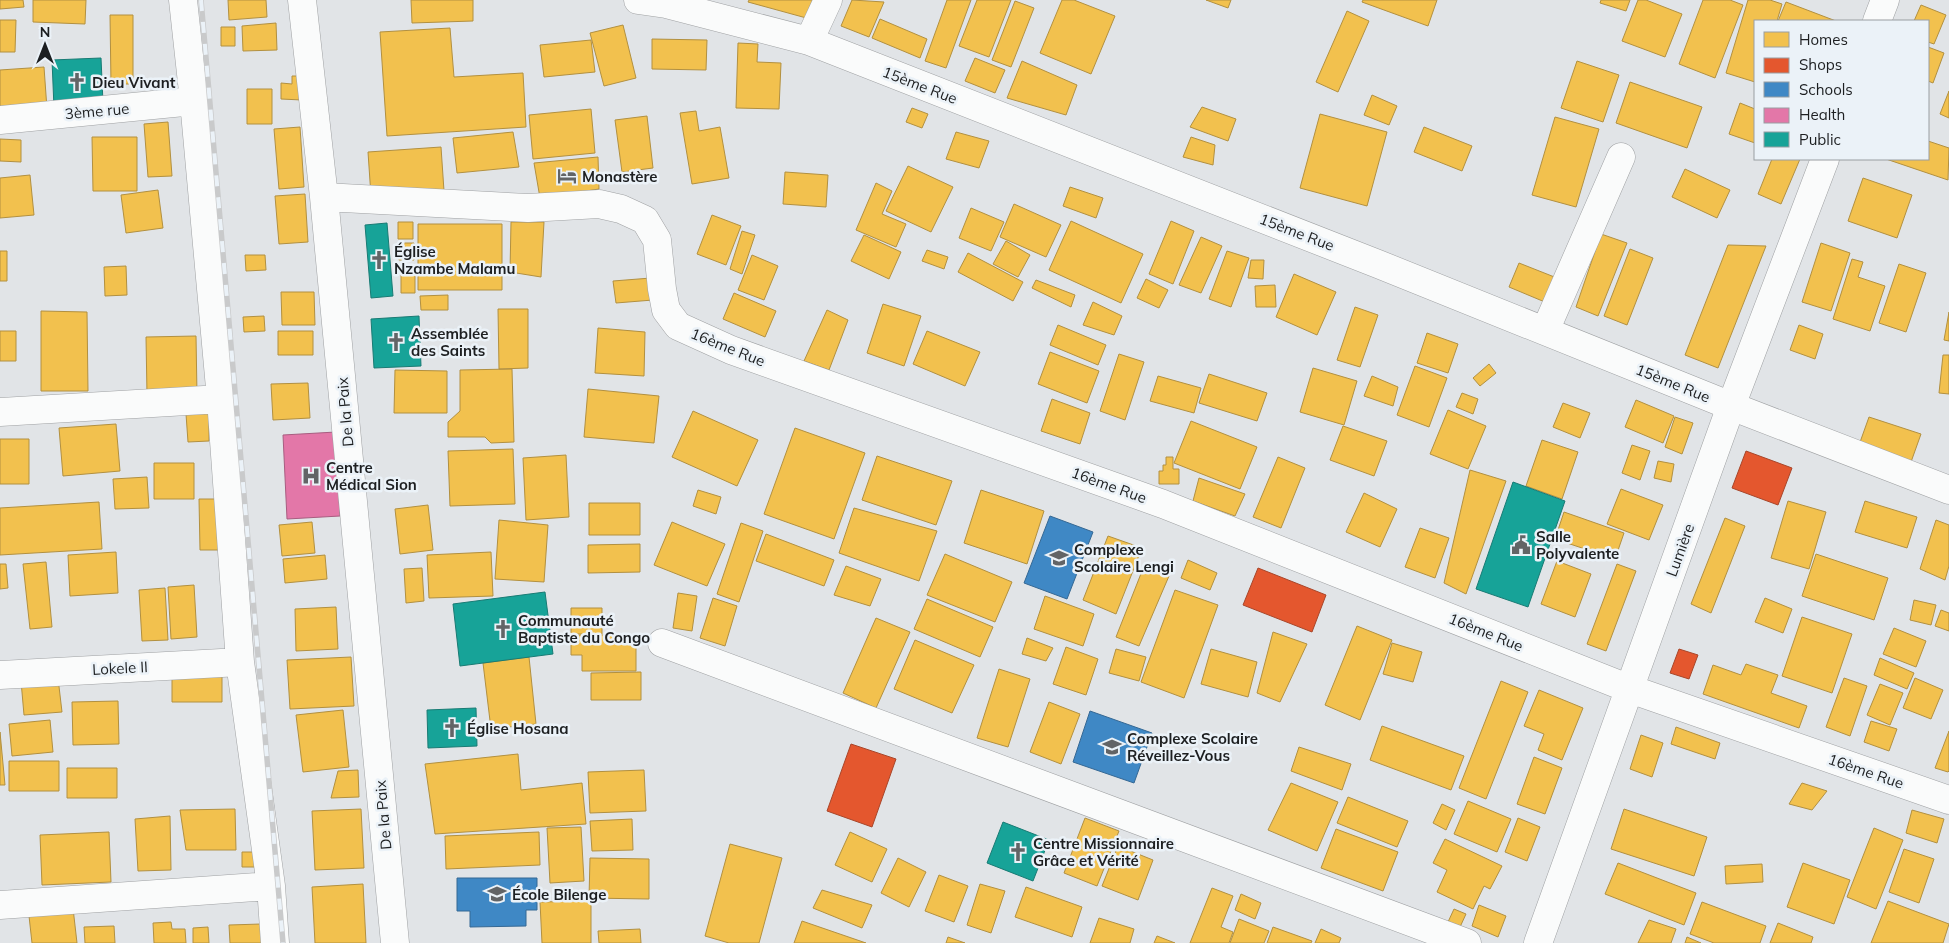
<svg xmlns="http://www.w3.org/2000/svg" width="1949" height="943" font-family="Mulish,sans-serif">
	<rect width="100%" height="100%" fill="#e1e4e7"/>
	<path fill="#f2c14e" stroke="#b29040" d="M0,0H23L24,7L0,9Z
		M33,0H86L85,24L33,22Z
		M228,0H266L267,17L229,20Z
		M411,0H473V21L412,23Z
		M749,0H815L810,19L748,2Z
		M852,0L884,2L869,37L841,26Z
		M947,0H971L946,68L925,61Z
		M977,0H1011L989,57L959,46Z
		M1062,0H1074L1115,16L1091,74L1040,53Z
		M1206,0H1231L1228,8Z
		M1363,0H1437L1428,26L1362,2Z
		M1601,0H1630L1626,11L1600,3Z
		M1638,0H1646L1682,14L1665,57L1622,41Z
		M1703,0H1730L1743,5L1715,78L1679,64Z
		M1748,0H1770L1782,4L1777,21H1755V82L1726,73Z
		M1015,1L1034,8L1011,67L992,60Z
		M1786,2L1836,21H1778Z
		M1921,5L1946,15L1934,44L1928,42V21H1914Z
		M1347,11L1369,21L1338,92L1316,82Z
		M110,15H133V84H111Z
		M880,19L927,39L920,58L872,38Z
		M0,20H16L15,52H0Z
		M276,23L277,50L243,51L242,26Z
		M623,25L636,78L604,86L590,33Z
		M221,27H235V46H221Z
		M450,28L454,77L523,73L526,127L387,136L380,32Z
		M652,39L707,40L706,70L652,69Z
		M591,40L595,72L544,77L540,45Z
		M738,43L758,44L757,62L781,63L779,109L736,108Z
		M1928,47L1944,53L1933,83L1928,81Z
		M975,58L1005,70L995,93L965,81Z
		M1022,61L1077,85L1066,115L1007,98Z
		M1577,61L1619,75L1603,122L1561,108Z
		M44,67L47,109L0,112V70Z
		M292,76H302V100L281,99V83L292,84Z
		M1630,82L1702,107L1687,148L1616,123Z
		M247,89H272V124H247Z
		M1949,91V118L1940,114Z
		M1372,95L1397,106L1389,125L1364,115Z
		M1740,103L1755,109V143L1729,134Z
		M1202,107L1236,119L1228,141L1190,127Z
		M912,108L928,114L922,128L906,122Z
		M591,109L595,153L533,159L529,115Z
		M696,111L699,131L720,127L729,178L692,184L680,113Z
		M1320,114L1387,132L1367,206L1300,188Z
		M647,116L653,168L622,172L615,120Z
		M1555,117L1599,129L1576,207L1532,195Z
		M168,122L172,176L148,177L144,124Z
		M300,127L304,187L279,189L274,129Z
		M1424,127L1472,146L1462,171L1414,152Z
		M513,132L519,167L457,173L453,138Z
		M956,132L989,141L979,168L946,159Z
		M92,137H137V191H93Z
		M1191,137L1215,145L1213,165L1183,157Z
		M0,139L21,140V162L0,161Z
		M1928,141L1949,148L1948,180L1886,159H1928Z
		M441,147L444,191L371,196L368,152Z
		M598,157L599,189L540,198L534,163Z
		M1772,159H1800L1781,204L1758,194Z
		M908,166L953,187L931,232L886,211Z
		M1685,169L1730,190L1717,218L1672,197Z
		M785,172L828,175L826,207L783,204Z
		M30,175L34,215L0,218V178Z
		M1863,178L1912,195L1897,238L1848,221Z
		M876,183L892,191L882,214L906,224L896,247L856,230Z
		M1070,187L1103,198L1096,218L1063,206Z
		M158,190L163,228L126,233L121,195Z
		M305,194L308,242L279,244L275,196Z
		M1014,204L1061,225L1046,257L1000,237Z
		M971,208L1004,222L991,251L959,238Z
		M712,215L741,226L726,265L697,254Z
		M1071,221L1143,254L1121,303L1049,270Z
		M1171,221L1194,231L1173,284L1149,274Z
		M398,222H413V239H398Z
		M511,222H544L541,277L510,272Z
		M418,224H502V290H418Z
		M742,231L755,235L742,274L730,269Z
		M1601,234L1627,243L1598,316L1576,307Z
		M864,235L901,252L889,279L851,261Z
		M1201,237L1222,246L1201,293L1179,285Z
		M1006,241L1030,255L1018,277L993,264Z
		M399,243H414V260H399Z
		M1821,243L1850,253L1831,311L1802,302Z
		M1728,245L1766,246L1718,368L1685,355Z
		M1630,249L1653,258L1627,325L1604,316Z
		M927,250L948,257L944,269L922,261Z
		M0,251H7V281H0Z
		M1227,251L1249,258L1231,307L1209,299Z
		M968,253L1023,282L1013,301L958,272Z
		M245,255H265L266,270L246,271Z
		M752,255L778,266L764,300L738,290Z
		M1852,259L1863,262L1858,277L1885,286L1870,331L1833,319Z
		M1251,260H1264L1263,279L1248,278Z
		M1519,263L1562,280L1552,305L1509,287Z
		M1899,264L1926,273L1906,332L1879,323Z
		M401,265L415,266V293H401Z
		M126,266L127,295L105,296L104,267Z
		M1294,274L1336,292L1317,335L1276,317Z
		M651,278L653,300L616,303L613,281Z
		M1146,279L1168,290L1159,308L1137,298Z
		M1036,280L1075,295L1071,307L1032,288Z
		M1275,285L1276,307H1256L1255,286Z
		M281,292H314L315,325H282Z
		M734,293L776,311L765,337L723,319Z
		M448,295V310H421L420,296Z
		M1093,302L1122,316L1114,335L1083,325Z
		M883,304L921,316L904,366L867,353Z
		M1355,307L1378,315L1360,367L1337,360Z
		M498,309H528V368L499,369Z
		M827,310L848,320L829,370L804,361Z
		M41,311L87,312L88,391H41Z
		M1949,312V341L1944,340Z
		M264,316L265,331L244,332L243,317Z
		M1058,325L1106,345L1098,365L1050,345Z
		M1799,325L1823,334L1815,359L1790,350Z
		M598,328L645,332L644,376L595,373Z
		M0,331H16V361H0Z
		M278,331H313V355H278Z
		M927,331L980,352L965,386L913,364Z
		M1427,333L1458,344L1448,373L1417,363Z
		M196,336L197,395H147L146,337Z
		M1050,352L1099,371L1087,403L1038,384Z
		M1119,354L1144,362L1125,420L1100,411Z
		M1943,355H1949V394L1939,393Z
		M1489,364L1496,373L1480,386L1473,378Z
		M1415,366L1447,378L1429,427L1397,415Z
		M1313,368L1357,381L1344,425L1300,412Z
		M512,369L514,442L491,443L485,437H448V422L460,411V370Z
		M395,370L447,371V413H394Z
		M1209,374L1267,393L1257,421L1199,403Z
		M1158,376L1201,388L1194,413L1150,401Z
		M1372,376L1398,387L1393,406L1364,396Z
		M308,383L310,418L273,420L271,384Z
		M588,389L659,396L654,443L584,437Z
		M1462,393L1478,399L1473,414L1456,407Z
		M1052,399L1090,413L1080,444L1041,431Z
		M1636,400L1674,416L1663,443L1625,427Z
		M1563,403L1590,413L1580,438L1553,427Z
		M1448,410L1486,426L1468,469L1430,454Z
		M693,411L758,440L737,486L672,457Z
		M209,412V441L188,442L186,414Z
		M1675,417L1693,423L1682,454L1665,447Z
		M1869,417L1921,434L1911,462L1859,445Z
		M1191,421L1257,447L1240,489L1174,463Z
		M116,424L120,471L63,476L59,428Z
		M1343,426L1387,441L1374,476L1330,460Z
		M795,428L865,453L834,539L764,514Z
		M0,439H29V484H0Z
		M1542,440L1578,452L1562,499L1526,486Z
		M1632,445L1650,451L1640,480L1622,473Z
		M513,449L515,504L450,506L448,451Z
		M566,455L569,517L526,520L523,458Z
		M877,456L952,481L936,525L862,500Z
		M1166,457H1173V469H1179V484H1159V471H1163V465H1166Z
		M1278,457L1305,468L1281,528L1253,517Z
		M1658,461L1674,464L1671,482L1654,478Z
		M154,463H194V499H154Z
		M1470,470L1506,481L1466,594L1444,583Z
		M147,477L149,508L115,509L113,479Z
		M1199,478L1245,494L1235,516L1193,501Z
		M1621,489L1663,505L1649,540L1607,524Z
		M698,490L721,497L716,514L693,506Z
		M981,490L1044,511L1027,564L964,543Z
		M1364,493L1397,509L1380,547L1346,532Z
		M199,499H224V550H200Z
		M1788,501L1826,512L1809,569L1771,558Z
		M1865,501L1917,517L1907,548L1855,532Z
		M99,502L102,549L0,555V508Z
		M589,503H640V535H589Z
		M428,505L433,550L400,554L395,509Z
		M854,508L937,531L919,581L839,553Z
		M1564,512L1624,533L1615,559L1555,539Z
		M1725,518L1745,526L1711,613L1691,604Z
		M499,520L548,525L544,582L495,579Z
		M1936,520L1949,525V566L1945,580L1920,569Z
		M312,522L315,553L282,556L279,525Z
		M672,522L725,544L707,586L654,565Z
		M741,523L763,531L739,602L717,594Z
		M1420,528L1449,538L1435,578L1405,567Z
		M766,534L834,560L824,586L756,561Z
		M1108,536L1142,548L1116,614L1083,600Z
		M640,544V572L588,573V545Z
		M116,552L118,593L70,596L68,555Z
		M491,552L493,596L429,598L427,555Z
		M945,554L1012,582L995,622L927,595Z
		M1816,554L1888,578L1874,620L1802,596Z
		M325,555L327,579L285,583L283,559Z
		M1188,560L1217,573L1210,590L1181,578Z
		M1557,561L1591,574L1575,617L1541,604Z
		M46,562L52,627L30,629L23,564Z
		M0,564H6L8,588L0,589Z
		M1617,564L1636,571L1606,651L1587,644Z
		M846,566L881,579L870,606L834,595Z
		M1144,566L1169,576L1139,646L1116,637Z
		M422,568L424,601L406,603L404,569Z
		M194,585L197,637L171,639L168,587Z
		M165,588L168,640L142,641L139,590Z
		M1175,590L1218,605L1184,698L1141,682Z
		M678,593L697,596L692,631L673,628Z
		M1045,596L1094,614L1083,646L1034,629Z
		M713,598L737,606L725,646L700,638Z
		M1765,598L1792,609L1783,633L1755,622Z
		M927,599L993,627L980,657L914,629Z
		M1914,600L1936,605L1931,625L1910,620Z
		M336,607L338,649L296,651L295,609Z
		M571,608H602V634H571Z
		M1941,610L1949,613V631L1935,626Z
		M1802,617L1852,634L1832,693L1782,676Z
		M876,618L910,632L876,708L843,693Z
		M1357,626L1392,640L1360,720L1325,705Z
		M1894,628L1926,641L1916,667L1883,654Z
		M1273,632L1307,644L1280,702L1257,693Z
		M571,635H636V671H582V655H571Z
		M1027,638L1053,648L1046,661L1022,654Z
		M915,640L974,665L952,713L894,689Z
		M1392,643L1422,652L1413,682L1383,674Z
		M1066,647L1098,659L1086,695L1053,684Z
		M1116,649L1146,657L1139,681L1109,673Z
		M1211,649L1257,662L1248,697L1201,684Z
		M351,657L354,706L290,709L287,660Z
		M529,657L536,724L491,729L483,663Z
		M1880,658L1914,673L1907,689L1874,675Z
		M1746,664L1778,675L1771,693L1807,706L1799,728L1703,694L1713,665L1741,675Z
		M999,669L1030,679L1008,747L977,738Z
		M172,672H222V702H172Z
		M641,672V700H591V673Z
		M58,678L62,712L24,715L21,681Z
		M1844,678L1867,686L1850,736L1826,727Z
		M1915,678L1943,690L1931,719L1903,708Z
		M1501,681L1528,692L1486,799L1459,788Z
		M1880,684L1903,693L1890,725L1867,715Z
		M1539,690L1583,708L1562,760L1538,750L1544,734L1524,726Z
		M118,701L119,744L73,745L72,702Z
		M1049,702L1080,714L1061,764L1030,752Z
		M343,710L349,767L303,772L296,715Z
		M50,720L53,752L12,756L9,724Z
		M1871,721L1897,729L1889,751L1864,742Z
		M1382,726L1464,756L1451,790L1370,760Z
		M1676,727L1720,743L1715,759L1671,744Z
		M1949,731V771L1948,772L1935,768Z
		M0,732L5,785H0Z
		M1641,735L1663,743L1652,777L1630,769Z
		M1299,747L1351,764L1342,790L1291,771Z
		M518,754L521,790L582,783L586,824L435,834L425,764Z
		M1534,757L1562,768L1545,814L1517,804Z
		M9,761H59V791H9Z
		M67,768H117V798H67Z
		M358,770L359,797L331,798L338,771Z
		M644,770L646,811L590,813L588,772Z
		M1291,783L1338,802L1317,851L1268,830Z
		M1802,783L1827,791L1812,810L1789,804Z
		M1348,797L1408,821L1397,847L1337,823Z
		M1468,801L1511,819L1497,852L1454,834Z
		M1442,804L1455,810L1446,830L1433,823Z
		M235,809L236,850H186L180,810Z
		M361,809L364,868L315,870L312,811Z
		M1624,809L1707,837L1694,876L1611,849Z
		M1912,810L1944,819L1937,843L1906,833Z
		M170,816L171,870L138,871L135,819Z
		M1085,818L1119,831L1097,886L1064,873Z
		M1518,818L1540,827L1527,861L1505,852Z
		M632,819L633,850L592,851L590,821Z
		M581,827L584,881L550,883L547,828Z
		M1874,828L1903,840L1876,909L1847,897Z
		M1336,829L1398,852L1383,891L1321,868Z
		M109,832L111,882L42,885L40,835Z
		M539,832L540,865L446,869L445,836Z
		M850,832L887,849L872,882L835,865Z
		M1445,839L1502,866L1490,889L1484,886L1473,909L1437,892L1447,870L1433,863Z
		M730,844L782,858L759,943H729L705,936Z
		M1118,846L1153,860L1138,900L1102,886Z
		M1904,849L1934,859L1919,903L1889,892Z
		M242,852H256V867H242Z
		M590,858L649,859V899L589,898Z
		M898,858L926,872L909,907L881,893Z
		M1618,863L1696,893L1684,925L1605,894Z
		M1803,863L1850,880L1834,924L1787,907Z
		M1762,864L1763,882L1726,884L1725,866Z
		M939,875L968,886L954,922L925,911Z
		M363,884L366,943H315L312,887Z
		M980,884L1005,891L991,933L967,925Z
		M1026,887L1082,907L1072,937L1015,917Z
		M1212,888L1233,896L1221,927L1233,932L1229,943H1190Z
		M822,890L872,905L862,928L813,908Z
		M1241,894L1261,903L1255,919L1235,910Z
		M591,901V943H542L540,902Z
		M1888,901L1949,924L1943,943H1871Z
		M1702,902L1766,926L1760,943H1714L1690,934Z
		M1479,905L1506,916L1498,937L1472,926Z
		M73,908L77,943H32L29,916Z
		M1454,909L1466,914L1460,927L1448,922Z
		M1099,918L1134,929L1130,943H1090Z
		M1239,919L1269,931L1264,943H1230Z
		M1649,920L1676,929L1671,943H1638Z
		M802,921L866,943H794Z
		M171,922L172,929H185L186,943H154L153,923Z
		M1778,923L1813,937L1811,943H1770Z
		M261,924L262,943H230L229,925Z
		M114,926L115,943H85L84,927Z
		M208,927L209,943H193V928Z
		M1273,927L1312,941L1311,943H1267Z
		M640,929L641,943H599L598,931Z
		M1321,929L1341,938L1339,943H1315Z
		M1157,936L1175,943H1154Z
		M948,937L965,943H946Z
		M1687,937L1701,943H1685Z"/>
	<path fill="#e4572e" stroke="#a8462a" d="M1746,451L1792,468L1778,505L1732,488Z
		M1258,568L1326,595L1312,632L1243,605Z
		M1679,649L1698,655L1689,679L1670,673Z
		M851,744L896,759L872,827L827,811Z"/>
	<path fill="#3f88c5" stroke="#356894" d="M1050,516L1093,532L1067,599L1024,583Z
		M1090,711L1152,733L1134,783L1073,762Z
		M457,878H537V910H526V926L470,927V911H457Z"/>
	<path fill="#e377a8" stroke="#a85d80" d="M336,432L340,516L287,519L283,435Z"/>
	<path fill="#17a398" stroke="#197b74" d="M101,58L103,103L54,108L52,60Z
		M387,223L393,296L371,298L365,225Z
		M419,316L421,366L374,368L371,319Z
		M1513,482L1565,501L1528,607L1476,589Z
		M545,592L553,654L460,666L453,604Z
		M476,708L477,746L428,748L427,710Z
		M1003,822L1049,840L1033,881L987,863Z"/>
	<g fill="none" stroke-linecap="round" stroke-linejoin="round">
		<g stroke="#9fa1a3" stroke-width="29">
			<path id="minor" d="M183,0L194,101L221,399L240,662L271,886L275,943
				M302,0L324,197L395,943
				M638,0L666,4L809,41L1378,264L1731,406L1949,490
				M1877,21L1885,0
				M809,41L828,0
				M0,120L194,101
				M324,197L528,208L599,204L621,209L645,220L657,240L662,289L666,310L678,326L731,350L1163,504L1630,689L1949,800
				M1545,331L1621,157
				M0,412L221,399
				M662,643L1467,943
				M0,675L240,662
				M0,905L271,886
				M1538,943L1731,406L1825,159"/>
		</g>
		<use href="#minor" stroke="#fafbfb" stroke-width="28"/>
		<g stroke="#c9cacb" stroke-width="5.5">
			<path id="rail" d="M201,0L283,943"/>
		</g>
		<use href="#rail" stroke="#ebf2f8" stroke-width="4" stroke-dasharray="11" stroke-linecap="butt"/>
	</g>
	<defs>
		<g id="church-bare" transform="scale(1.5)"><path d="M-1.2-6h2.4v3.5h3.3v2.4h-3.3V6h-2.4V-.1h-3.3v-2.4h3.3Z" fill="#626466" stroke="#ebf2f8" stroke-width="2.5" paint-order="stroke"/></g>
		<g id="hotel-bare" transform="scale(1.5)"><path d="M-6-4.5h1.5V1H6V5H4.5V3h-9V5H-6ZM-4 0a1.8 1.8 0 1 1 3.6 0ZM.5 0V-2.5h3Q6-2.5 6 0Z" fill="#626466" stroke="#ebf2f8" stroke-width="2.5" paint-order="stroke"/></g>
		<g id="hospital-bare" transform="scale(1.5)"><path d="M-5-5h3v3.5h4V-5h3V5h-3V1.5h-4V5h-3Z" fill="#626466" stroke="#ebf2f8" stroke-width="2.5" paint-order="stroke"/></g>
		<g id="civic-bare" transform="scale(1.5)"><path d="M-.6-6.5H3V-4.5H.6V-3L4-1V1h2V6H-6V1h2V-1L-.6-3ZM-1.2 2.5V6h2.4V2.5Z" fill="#626466" stroke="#ebf2f8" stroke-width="2.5" paint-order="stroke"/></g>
		<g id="school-bare" transform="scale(1.5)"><path d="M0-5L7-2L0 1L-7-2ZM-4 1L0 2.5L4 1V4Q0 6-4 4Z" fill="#626466" stroke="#ebf2f8" stroke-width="2.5" paint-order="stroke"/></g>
	</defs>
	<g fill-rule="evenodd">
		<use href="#church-bare" x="77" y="82"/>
		<use href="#hotel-bare" x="567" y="176"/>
		<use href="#church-bare" x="379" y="260"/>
		<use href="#church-bare" x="396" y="342"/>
		<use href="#hospital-bare" x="311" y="476"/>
		<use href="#civic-bare" x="1521" y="545"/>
		<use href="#school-bare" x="1059" y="558"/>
		<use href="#church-bare" x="503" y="629"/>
		<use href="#church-bare" x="452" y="728"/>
		<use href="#school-bare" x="1112" y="747"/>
		<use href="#church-bare" x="1018" y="852"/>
		<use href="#school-bare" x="497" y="894"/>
	</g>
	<g text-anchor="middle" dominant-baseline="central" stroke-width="5" stroke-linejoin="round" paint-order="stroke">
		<g font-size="15" font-weight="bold" fill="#1d1f21" stroke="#ebf2f8" text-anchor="start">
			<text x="92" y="82">Dieu Vivant</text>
			<text x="582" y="176">Monastère</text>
			<text x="394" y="251">Église<tspan x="394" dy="17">Nzambe Malamu</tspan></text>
			<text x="411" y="333">Assemblée<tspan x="411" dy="17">des Saints</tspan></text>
			<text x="326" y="467">Centre<tspan x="326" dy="17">Médical Sion</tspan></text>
			<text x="1536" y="536">Salle<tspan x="1536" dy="17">Polyvalente</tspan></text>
			<text x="1074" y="549">Complexe<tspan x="1074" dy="17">Scolaire Lengi</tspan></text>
			<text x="518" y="620">Communauté<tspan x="518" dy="17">Baptiste du Congo</tspan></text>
			<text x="467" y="728">Église Hosana</text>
			<text x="1127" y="738">Complexe Scolaire<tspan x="1127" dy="17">Réveillez-Vous</tspan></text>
			<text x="1033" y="843">Centre Missionnaire<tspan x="1033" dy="17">Grâce et Vérité</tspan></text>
			<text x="512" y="894">École Bilenge</text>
		</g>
		<g font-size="15" fill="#1d1f21" stroke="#ebf2f8">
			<text transform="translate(920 85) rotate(21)">15ème Rue</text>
			<text transform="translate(97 111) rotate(-5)">3ème rue</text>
			<text transform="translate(1297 232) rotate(21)">15ème Rue</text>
			<text transform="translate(728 347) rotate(22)">16ème Rue</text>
			<text transform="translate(1673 383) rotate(22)">15ème Rue</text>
			<text transform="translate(345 412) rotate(-95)">De la Paix</text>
			<text transform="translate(1109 485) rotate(20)">16ème Rue</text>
			<text transform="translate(1680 550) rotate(-70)">Lumière</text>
			<text transform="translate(1486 632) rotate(22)">16ème Rue</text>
			<text transform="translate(120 668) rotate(-3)">Lokele II</text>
			<text transform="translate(1866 771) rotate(19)">16ème Rue</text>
			<text transform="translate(383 815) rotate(-95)">De la Paix</text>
		</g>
	</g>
	<rect x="1754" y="20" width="175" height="140" fill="#ebf2f8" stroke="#999ea2"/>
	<rect x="1764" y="32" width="25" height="15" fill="#f2c14e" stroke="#999ea2"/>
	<text x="1799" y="45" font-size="15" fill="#1d1f21">Homes</text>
	<rect x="1764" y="58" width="25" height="15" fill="#e4572e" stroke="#999ea2"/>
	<text x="1799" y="70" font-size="15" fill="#1d1f21">Shops</text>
	<rect x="1764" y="82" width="25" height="15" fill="#3f88c5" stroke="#999ea2"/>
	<text x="1799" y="95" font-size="15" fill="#1d1f21">Schools</text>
	<rect x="1764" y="108" width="25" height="15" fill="#e377a8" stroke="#999ea2"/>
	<text x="1799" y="120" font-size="15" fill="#1d1f21">Health</text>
	<rect x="1764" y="132" width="25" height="15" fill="#17a398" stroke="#999ea2"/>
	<text x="1799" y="145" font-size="15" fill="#1d1f21">Public</text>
	<g transform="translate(45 45)" stroke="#ebf2f8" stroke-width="4" paint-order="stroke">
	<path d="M0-4L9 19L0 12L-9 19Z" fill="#1d1f21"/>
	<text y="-8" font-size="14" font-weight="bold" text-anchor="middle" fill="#1d1f21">N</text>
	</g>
</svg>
